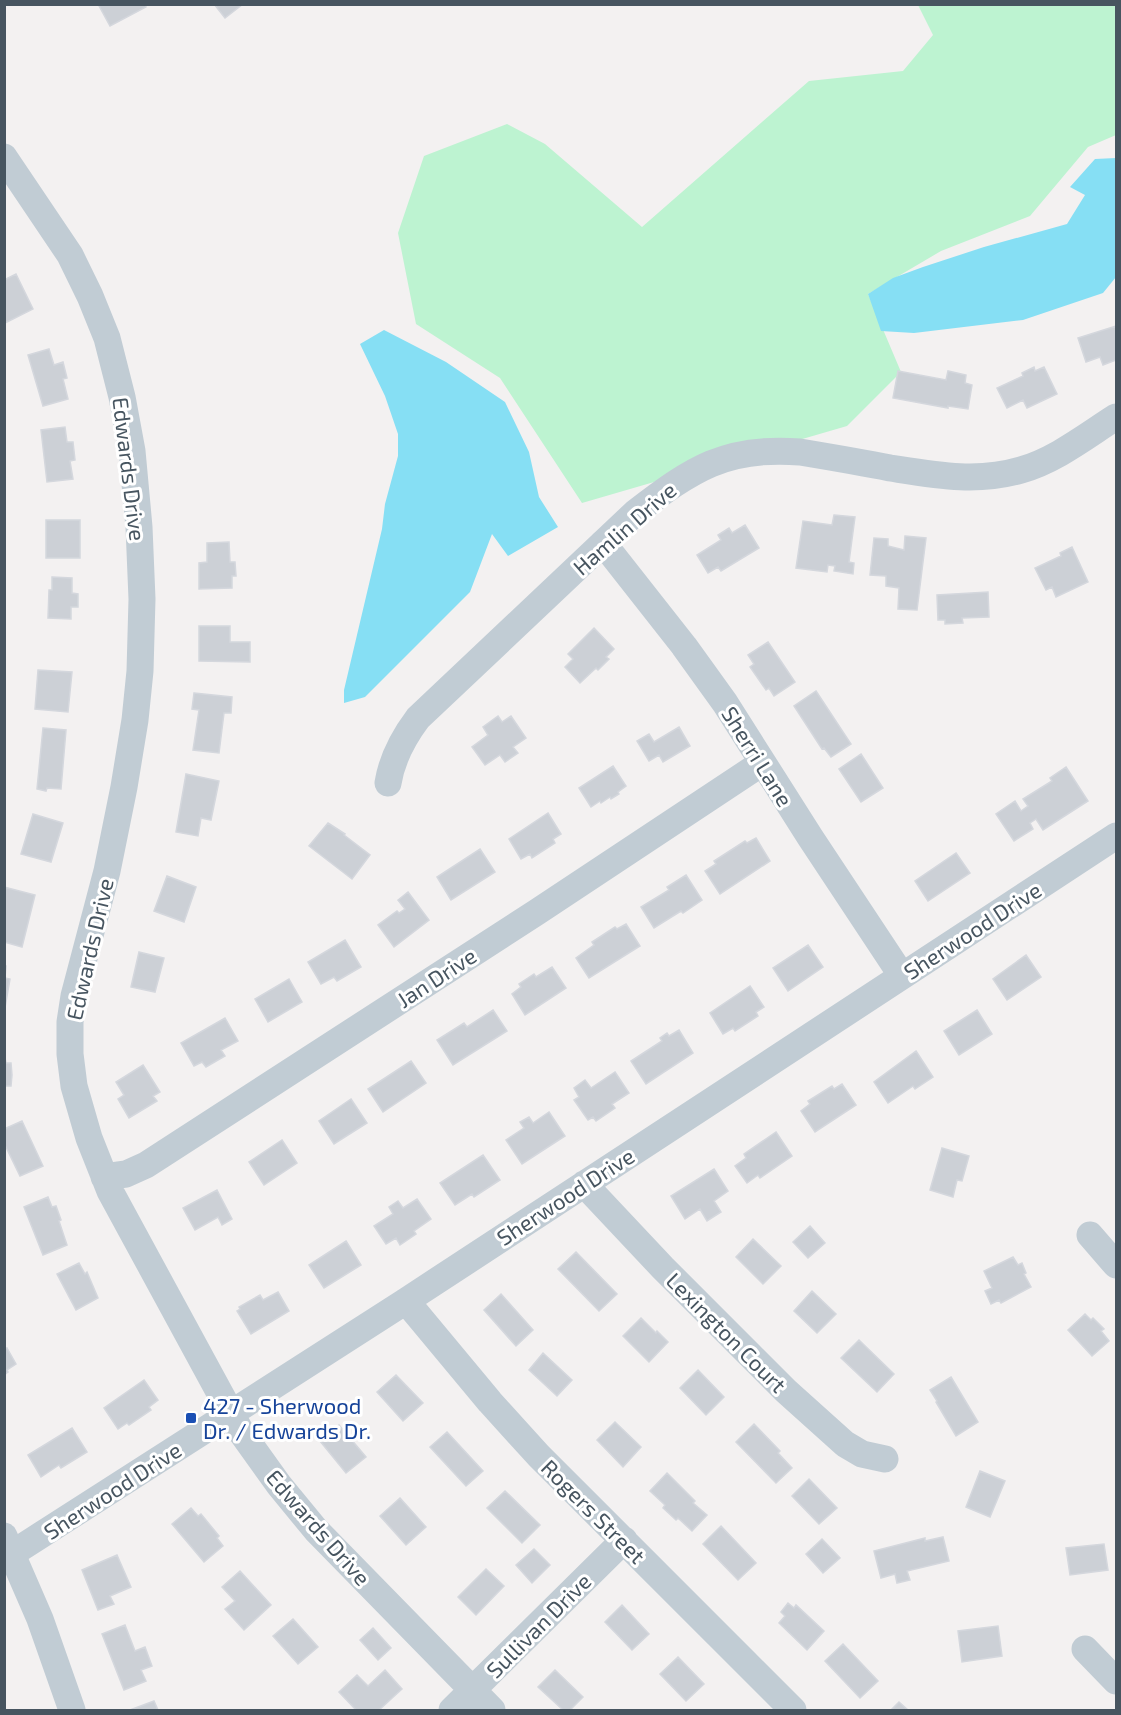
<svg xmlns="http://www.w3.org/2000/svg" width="1121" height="1715" font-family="'Exo 2',sans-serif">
	<rect width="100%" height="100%" fill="#f3f1f1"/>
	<path fill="#bdf3d1" d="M918,5H1116V135L1088,147L1030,216L941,251L868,294L901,372L847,426L582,503L500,378L416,324L398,233L424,156L507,124L545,144L642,227L809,81L903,71L933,35Z"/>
	<path fill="#86dff4" d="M1116,158V277L1103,293L1023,320L914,333L881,331L868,294L893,278L923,267L984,247L1067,224L1085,195L1070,187L1095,159Z
		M384,330L446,362L505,402L529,452L539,497L558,527L508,556L492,534L470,592L365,697L344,703V690L382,529L385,504L398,456V434L385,396L360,344Z"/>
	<path fill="#ccd0d6" stroke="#d4d7dd" stroke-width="1.5" d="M98,4H145L146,7L110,26Z
		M214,4H243L225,18Z
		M16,274L33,309L5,323L4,280Z
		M1116,326V360L1103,365L1100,357L1086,362L1078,338Z
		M49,349L54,365L63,362L67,378L63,379L68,399L43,406L28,355Z
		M1034,367L1035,371L1044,367L1057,394L1027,408L1023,400L1007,408L997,388L1023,376L1022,373Z
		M898,371L946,380L948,371L966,375L965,383L972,385L968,409L948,406V408L893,398Z
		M65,427L67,442H73L75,460L70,461L73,479L47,482L41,430Z
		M834,515L855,517L849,562L854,563L853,574L834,571L835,566L828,565L827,572L796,568L803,521L832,525Z
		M46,520H80V558H46Z
		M745,525L759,548L721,571L718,567L708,573L697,555L721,540L718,535L729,528L732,533Z
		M905,536L926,538L917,610L898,609L899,588L886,586V576L870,575L874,538L888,539V546L904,550Z
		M229,542L230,562H235L236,576H232V588L199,589V563L207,562V543Z
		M1072,547L1088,582L1056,597L1052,587L1046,590L1035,568L1061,556L1060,553Z
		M52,577L72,578V593L78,594V607H71V619L48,618L49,590H52Z
		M988,592L989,617L962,618L963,623L945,624V620H938L937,595Z
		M199,626H230V642H250V662L199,661Z
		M594,628L614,649L606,657L609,659L598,670L596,668L580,683L565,667L573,659L568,654Z
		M768,642L795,682L774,696L769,688L766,690L750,667L754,664L748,655Z
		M38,670L72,672L68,712L35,709Z
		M816,691L851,744L831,757L824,748L822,749L794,706Z
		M194,693L232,697L231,713H224L219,753L193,750L199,710L192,709Z
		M498,716L502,722L511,716L526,738L513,747L518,753L505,762L500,755L485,765L472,747L488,735L483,727Z
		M679,727L690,746L663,762L659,755L649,761L637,741L649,734L654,742Z
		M43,728L66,730L61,789L47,788L46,791L37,789Z
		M861,754L883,788L861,802L839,769Z
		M613,766L626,786L618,792L619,794L611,799L610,797L601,803L600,801L591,807L579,788Z
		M1066,767L1088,801L1043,830L1036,819L1030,823L1033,829L1014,841L996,814L1015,801L1021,811L1028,806L1023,799L1052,781L1050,778Z
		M186,774L219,781L211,820L201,818L198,836L176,832Z
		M548,813L561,834L553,839L555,843L532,858L530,854L521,859L509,839Z
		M33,814L63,823L51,862L21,854Z
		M328,823L345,834L344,835L370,855L352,879L309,846Z
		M756,838L770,861L720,894L705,871L716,864L714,861L745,841L747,843Z
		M480,849L495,872L451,900L437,877Z
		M956,853L970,873L928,901L915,881Z
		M686,875L702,900L683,913L681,911L654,928L641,907L669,890L667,887Z
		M167,876L196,887L184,922L154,911Z
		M4,887L35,895L22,947L4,942Z
		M408,892L429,920L394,947L378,925L397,911L399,913L405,909L398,900Z
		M626,924L640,946L589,978L576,958L594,945L592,942L615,927L617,929Z
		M345,940L361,967L337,981L334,977L321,984L308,962Z
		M808,945L823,967L788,991L773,968Z
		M139,952L164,958L155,992L131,987Z
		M1026,955L1041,977L1007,1000L993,979Z
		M4,965L6,966L5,978L10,979L4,1013Z
		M552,967L566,988L525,1015L512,994L521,987L519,984L534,974L536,977Z
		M289,979L302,1002L268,1022L255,999Z
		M750,986L764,1007L756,1012L758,1016L735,1031L733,1028L723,1034L710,1013Z
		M493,1010L507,1031L453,1065L437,1040L464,1023L467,1027Z
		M977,1010L992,1034L959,1055L944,1031Z
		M225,1018L238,1041L221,1050L225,1056L206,1067L202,1062L194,1066L181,1043Z
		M679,1030L693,1053L646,1084L631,1061L662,1041L660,1038L667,1033L669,1036Z
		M916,1051L933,1077L915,1089L913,1086L888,1103L874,1082Z
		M4,1053L6,1063H11L12,1075L11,1086H4Z
		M411,1061L426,1083L383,1112L368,1089Z
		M143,1065L160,1092L153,1096L157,1101L129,1118L118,1099L124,1095L116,1082Z
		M615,1072L629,1093L612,1104L615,1108L596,1121L593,1117L588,1120L574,1100L579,1097L574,1088L585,1080L591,1088Z
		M842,1084L856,1105L815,1132L801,1111L810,1104L808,1101L832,1086L834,1089Z
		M351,1099L367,1123L334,1144L319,1121Z
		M549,1112L565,1136L522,1164L506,1140L524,1128L520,1122L529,1117L533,1123Z
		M22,1121L43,1166L20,1176L4,1143V1129Z
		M776,1132L792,1156L760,1178L758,1175L747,1183L735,1166L746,1158L744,1154Z
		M282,1140L297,1163L264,1185L249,1162Z
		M942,1148L969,1156L962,1181L957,1180L953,1197L930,1190Z
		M483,1155L500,1180L474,1197L472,1194L455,1205L440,1183Z
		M714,1169L728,1191L714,1201L721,1212L707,1221L700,1209L685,1219L671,1196Z
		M217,1190L232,1219L222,1225L218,1217L195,1230L183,1208Z
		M48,1197L52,1207L56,1206L61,1220L59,1221L67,1245L43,1255L24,1207Z
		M417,1199L431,1219L414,1231L416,1234L400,1245L396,1238L386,1244L374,1226L393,1214L389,1207L398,1201L403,1208Z
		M810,1226L825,1243L808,1258L793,1242Z
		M753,1239L781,1266L763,1284L736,1257Z
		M346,1241L361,1265L324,1288L309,1265Z
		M576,1252L617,1294L599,1311L558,1269Z
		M1013,1257L1018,1265L1022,1263L1026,1273L1024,1274L1031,1287L1001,1303L999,1300L991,1304L985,1291L992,1288L984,1271Z
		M79,1263L85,1274L87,1272L98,1298L76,1310L57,1274Z
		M812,1291L836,1314L817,1333L794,1311Z
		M278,1292L289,1311L251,1334L237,1311L240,1309L239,1307L260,1295L263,1300Z
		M501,1294L533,1330L516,1346L484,1310Z
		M1085,1314L1091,1320L1093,1318L1104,1329L1101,1331L1109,1341L1092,1356L1068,1330Z
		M641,1318L656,1333L657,1331L668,1342L649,1362L623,1336Z
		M859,1340L894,1374L877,1392L841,1358Z
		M7,1348L16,1364L7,1370L8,1372L4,1375V1349Z
		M543,1353L572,1380L557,1396L529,1370Z
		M698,1370L724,1397L706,1415L680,1388Z
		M396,1375L423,1403L403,1421L377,1392Z
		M951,1377L978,1422L956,1436L936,1402L937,1401L930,1390Z
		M144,1380L158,1400L149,1407L151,1410L129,1425L127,1423L118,1429L104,1408Z
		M615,1422L641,1447L623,1467L597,1440Z
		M754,1424L780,1451L778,1453L792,1468L776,1483L736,1442Z
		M339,1425L366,1457L346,1473L320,1441Z
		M72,1428L87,1452L61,1468L59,1465L41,1477L28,1455Z
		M447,1432L483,1471L466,1486L430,1447Z
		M980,1471L1005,1481L990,1517L966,1507Z
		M667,1473L695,1501L693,1503L707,1515L692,1531L678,1518L676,1520L663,1508L665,1505L650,1491Z
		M809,1479L837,1508L819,1524L792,1496Z
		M505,1491L540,1525L522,1543L487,1508Z
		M400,1498L426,1527L406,1545L380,1516Z
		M191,1508L198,1516L201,1514L219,1536L217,1538L223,1546L204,1562L172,1524Z
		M721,1526L756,1563L738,1580L703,1544Z
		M943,1537L949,1561L907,1571L910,1580L897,1583L895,1574L881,1578L874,1551L925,1538V1541Z
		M822,1539L840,1558L823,1573L806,1554Z
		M1104,1544L1108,1570L1070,1575L1066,1548Z
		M534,1549L550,1565L532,1583L516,1565Z
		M117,1555L131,1587L110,1596L114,1604L98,1610L82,1570Z
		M486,1569L504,1586L476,1615L458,1597Z
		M240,1571L271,1605L244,1630L225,1609L235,1601L222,1587Z
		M788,1603L794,1608L796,1605L824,1631L807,1650L779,1623L785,1616L781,1612Z
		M622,1605L649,1634L632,1650L605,1622Z
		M293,1619L318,1647L298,1664L273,1636Z
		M125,1625L135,1651L145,1647L152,1666L141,1670L146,1681L124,1690L102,1634Z
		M998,1626L1002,1656L962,1662L958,1631Z
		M373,1628L391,1648L378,1660L360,1640Z
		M843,1644L878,1681L860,1698L825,1661Z
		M678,1657L704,1684L686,1701L660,1674Z
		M385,1670L402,1689L379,1710H356L339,1692L357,1675L368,1686Z
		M555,1670L583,1697L570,1710H563L538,1687Z
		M154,1701L158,1710H130Z
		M899,1702L908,1710H891Z"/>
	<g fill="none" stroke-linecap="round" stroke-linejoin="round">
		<path stroke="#c1ccd4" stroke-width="27" d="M4,157L70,255L90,296L107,338L122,397L132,451L139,527L142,599L140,671L135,720L124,787L107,871L74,996L70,1022V1054L74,1086L89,1138L110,1191L241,1432L279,1485L316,1530L492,1710
			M603,543L684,646L725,703L810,837L902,976
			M388,783C392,758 403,738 418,718L635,513C692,469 726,446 800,452C830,457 860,462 890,468C935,475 977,483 1021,470C1056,460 1086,436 1116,417
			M104,1177L126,1174L146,1165L537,912L762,763
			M584,1184L663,1268L786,1391L845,1444L862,1454L885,1459
			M1090,1235L1116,1265
			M406,1301L490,1402L539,1456L793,1710
			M4,1536L40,1619L72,1710
			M13,1553L406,1301L1116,836
			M1085,1649L1116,1681
			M452,1710L624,1540"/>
	</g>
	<rect fill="#1a4fb4" stroke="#fff" stroke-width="2" x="185" y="1412" width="12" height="12" rx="3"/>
	<g text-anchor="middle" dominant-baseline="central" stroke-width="6" stroke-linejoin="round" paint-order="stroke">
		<g font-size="22" fill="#475560" stroke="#fff">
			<text transform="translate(130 469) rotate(83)">Edwards Drive</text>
			<text transform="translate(624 528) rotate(-41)">Hamlin Drive</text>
			<text transform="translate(758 756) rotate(58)">Sherri Lane</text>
			<text transform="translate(972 930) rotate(-33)">Sherwood Drive</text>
			<text transform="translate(89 949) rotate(-77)">Edwards Drive</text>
			<text transform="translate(436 977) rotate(-33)">Jan Drive</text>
			<text transform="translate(565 1196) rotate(-33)">Sherwood Drive</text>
			<text transform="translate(727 1332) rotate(45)">Lexington Court</text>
			<text transform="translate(112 1490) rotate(-33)">Sherwood Drive</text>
			<text transform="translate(594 1511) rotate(45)">Rogers Street</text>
			<text transform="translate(319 1527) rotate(49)">Edwards Drive</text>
			<text transform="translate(538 1625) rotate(-45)">Sullivan Drive</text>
		</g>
		<g font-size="22" fill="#164399" stroke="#fff" text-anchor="start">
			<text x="203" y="1405">427 - Sherwood<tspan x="203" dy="25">Dr. / Edwards Dr.</tspan></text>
		</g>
	</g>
	<rect width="1121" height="1715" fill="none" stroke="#475560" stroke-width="12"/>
</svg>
